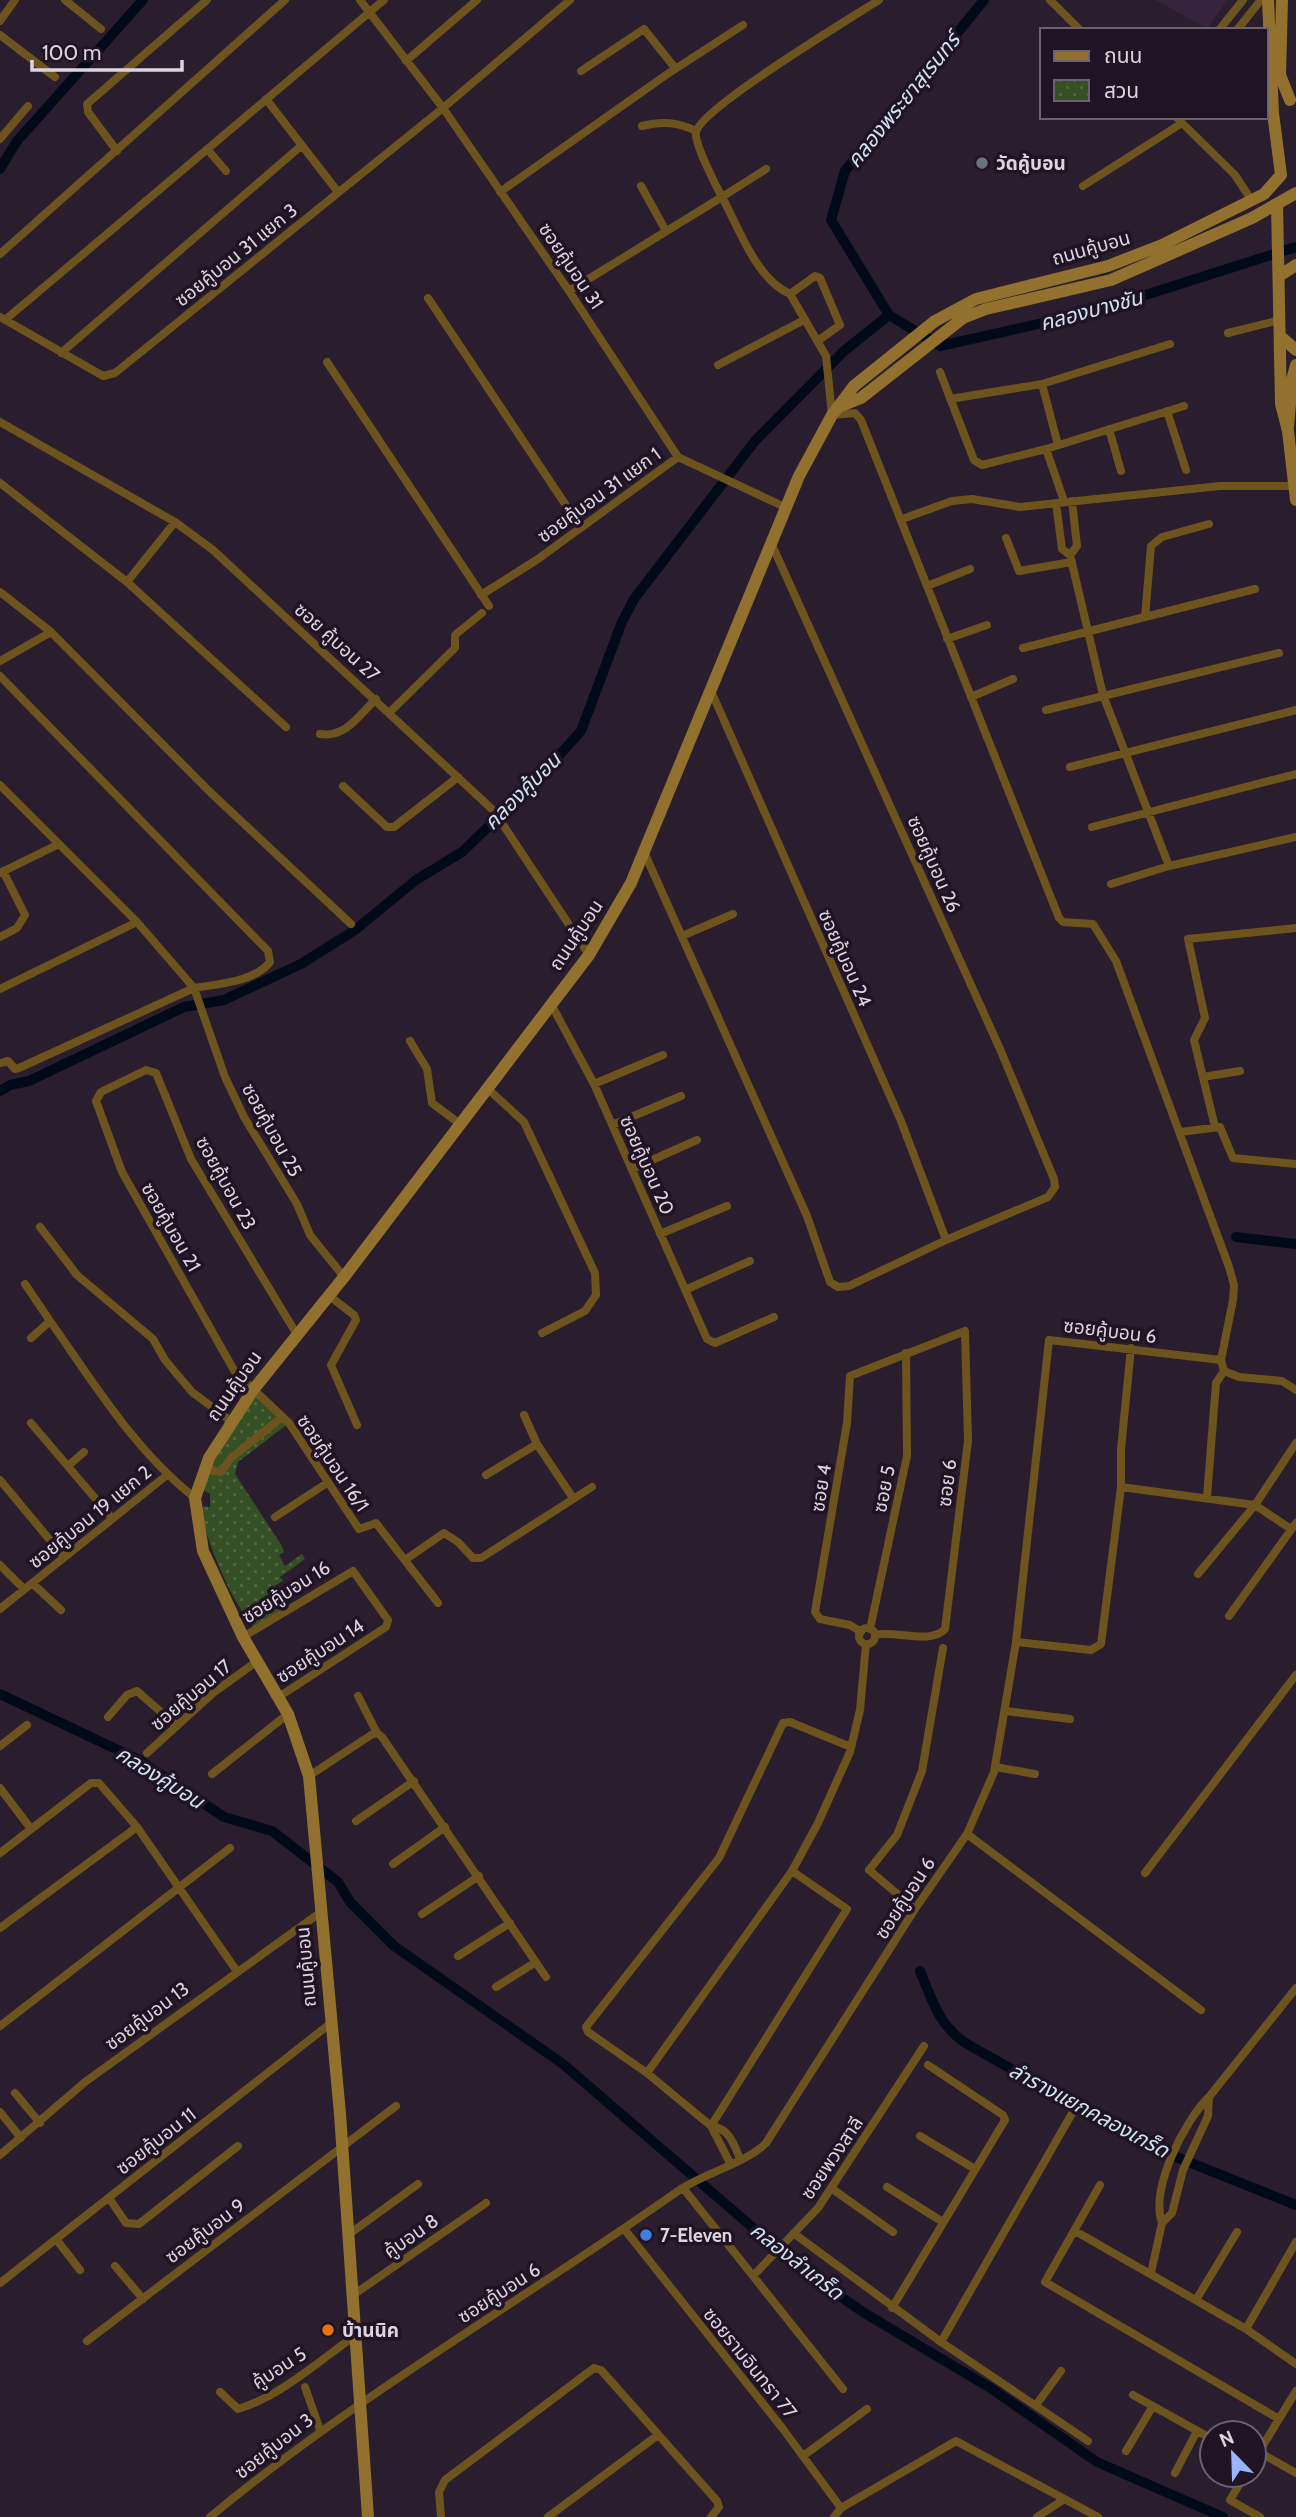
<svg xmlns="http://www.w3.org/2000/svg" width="1296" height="2517" font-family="Cabin,'Noto Sans Thai',sans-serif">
	<defs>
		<pattern id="park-dots" width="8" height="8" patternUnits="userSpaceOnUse" patternTransform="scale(1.75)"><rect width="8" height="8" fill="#355024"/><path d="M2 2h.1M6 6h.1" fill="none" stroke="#526844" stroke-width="1.8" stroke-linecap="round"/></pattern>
	</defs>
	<rect width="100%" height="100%" fill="#2a1d2e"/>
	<path fill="#35243b" d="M1156,0H1227L1207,29Z"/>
	<path fill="url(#park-dots)" d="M254,1393L289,1423L238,1462L235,1474L282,1546L284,1552L279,1555L285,1566L302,1554L305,1559L280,1577L283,1581L274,1586L284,1607L254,1628C228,1595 209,1547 199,1506L210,1507V1494L202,1489L205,1478Z"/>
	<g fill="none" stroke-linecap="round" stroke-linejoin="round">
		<path stroke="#000a19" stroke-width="10" d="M984,0L845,171L831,220L889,315L940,346L1092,312L1296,247
			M0,169L17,141L143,0
			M0,1091L10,1085L29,1081L184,1007L224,1000L301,964L355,930L416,880L462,852L535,782L581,731L622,622L634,599L755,441L844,351L889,315
			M1236,1237L1296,1244
			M0,1694L139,1760L224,1817L272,1831L338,1882L350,1902L394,1946L563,2064L802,2270L866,2314L992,2389L1097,2462L1223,2517
			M920,1971C932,2000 939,2026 967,2044L1146,2145L1296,2205"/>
		<path stroke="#6d541e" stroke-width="8" d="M65,0L101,29
			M360,0L443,108L569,291L678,457L787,508
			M1050,0L1080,30
			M0,21L15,0
			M1219,30L1243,0
			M1237,30L1261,0
			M0,35L55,77
			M406,61L477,0
			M581,71L644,29L675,68
			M266,99L338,192
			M1176,117L1235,175L1252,201
			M642,126C662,121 678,122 696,131
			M0,139L28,106
			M207,149L226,171
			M117,151L88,112L87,104L207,0
			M766,169L722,197C739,228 756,279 790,294
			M641,186L666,231
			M1083,186L1182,123
			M500,192L666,75L743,25
			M0,254L285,0
			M569,291L722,197C716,186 694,143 696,132C701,108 851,18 879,0
			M428,298L581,528
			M0,317L103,376L115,373L443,108L570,0
			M5,320L384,0
			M1228,333L1280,320
			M819,340L840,325L820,278L815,276L790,294L826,356L832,415L855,413L861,420L1059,918L1063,922L1093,924L1116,961L1229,1267L1234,1285L1233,1300L1221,1360L1224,1371L1239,1377L1282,1381L1296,1390
			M61,353L301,146
			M327,362L489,606
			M718,365L804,320
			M940,372L974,460L982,465L1046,449L1184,406
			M1042,384L1058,445
			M950,399L1042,384L1170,344
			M1167,411L1186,470
			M0,422L175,522L213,550L494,811L589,955
			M1109,429L1121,471
			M1046,449L1064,501
			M0,483L127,582L286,727
			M1056,503L1062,549L1070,555L1077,546L1072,501
			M902,519L952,501L972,499L1020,507L1220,486H1294
			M1006,538L1019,571L1072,562
			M1070,555L1103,695L1169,866
			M127,582L175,522
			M927,586L970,569
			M0,592L51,632L210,792L351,924
			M481,595L538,559L678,457
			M1145,617L1151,546L1162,537L1209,524
			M947,639L987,625
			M1023,648L1255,589
			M0,661L51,632
			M0,676L268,951L270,962C255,982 217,984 194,988L225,1077L244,1117L297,1204L310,1235L344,1277
			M711,691L901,1121L946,1240
			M971,697L1013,679
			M1046,710L1279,653
			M390,712L455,648V635L482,613
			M320,734C346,738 359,715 376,699
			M1070,767L1296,710
			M0,785L137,922L194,988L19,1068L15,1069L8,1061L0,1063
			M343,786L387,827H394L458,777
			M1092,827L1296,774
			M644,852L807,1216L830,1282L838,1287L849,1286L946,1240L1048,1197L1055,1187L1054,1179L1000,1049L772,545
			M0,873L59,844
			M1111,884L1169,866L1296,837
			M682,936L733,914
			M0,937L17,928L25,915L3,871
			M0,989L137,922
			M551,1004L594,1084L707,1339L715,1343L774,1317
			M410,1041L427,1069L432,1103L460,1124
			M1203,1077L1240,1071
			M594,1084L663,1055
			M488,1089L524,1122L595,1273L596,1295L585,1311L542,1333
			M612,1125L681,1096
			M1215,1127L1194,1040L1205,1018L1188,939L1296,928
			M1180,1132L1220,1127L1233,1158L1296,1164
			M632,1169L697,1140
			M40,1227L77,1275L153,1339L165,1360L192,1392L232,1422
			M660,1234L727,1206
			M25,1284L50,1321
			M685,1290L750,1261
			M328,1295L354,1315L356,1320L331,1365L357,1425
			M296,1333L191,1159L156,1073L146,1070L101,1092L96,1101L122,1172L235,1372L289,1423L359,1529L376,1523L438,1603
			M31,1338L50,1321C94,1383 134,1450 195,1498
			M524,1415L537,1444L573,1498
			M31,1423L111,1517
			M68,1466L84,1452
			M205,1469L221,1472L231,1458L282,1417
			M486,1475L537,1444
			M0,1480L64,1557
			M1121,1487L1255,1505L1291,1529
			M1207,1497L1216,1383L1224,1371
			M275,1517L327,1483
			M405,1560L444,1533L458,1542L473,1558H481L592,1487
			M0,1565L24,1589
			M1198,1574L1255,1505L1296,1443
			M32,1583L61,1610
			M0,1609L167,1475
			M1229,1616L1296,1523
			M859 1636a8 8 0 1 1 16 0a8 8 0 1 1-16 0Z
			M870,1629L907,1456L906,1353
			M861,1632L850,1625L820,1619L815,1612L847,1423L850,1376L965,1331L968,1441L945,1629C930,1645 896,1630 875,1635
			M243,1637L353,1571L388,1620L386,1627L277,1698
			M1016,1642L1091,1650L1101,1644L1121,1487V1449L1131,1348
			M358,1696L377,1733
			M1006,1711L1070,1719
			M108,1717L127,1695L137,1691L177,1726
			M0,1746L27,1725
			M147,1753L213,1693L256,1662
			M995,1767L1035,1774
			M212,1774L288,1714
			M309,1776L371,1735L377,1733L382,1737L546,1977
			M0,1788L31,1829
			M356,1821L414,1781
			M967,1834L1201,2010
			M0,1853L91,1783H99L137,1827L236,1970
			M393,1864L445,1827
			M1145,1873L1296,1675
			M915,1909L869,1870L897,1835L922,1771L943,1648
			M422,1914L479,1876
			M0,1928L137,1827
			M458,1956L510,1923
			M496,1987L536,1962
			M0,2026L230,1848
			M647,2073L792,1871L818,1823L850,1752L860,1710L866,1644
			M15,2093L40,2123
			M1209,2097L1208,2116L1183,2170L1172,2213L1162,2223C1150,2189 1184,2121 1209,2097Z
			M1209,2097L1296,1988
			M0,2112L21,2138
			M711,2126L847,1909L792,1871
			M711,2126L730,2163
			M920,2136L975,2169
			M0,2155L85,2082L321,1912
			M740,2159C734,2144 729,2128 711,2126L647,2073L588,2032L586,2027L719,1858L783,1723L790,1722L851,1747
			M1100,2185L1045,2282L1279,2419
			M887,2187L943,2222
			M683,2188L843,2389
			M831,2188L893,2232
			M109,2198L126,2223L139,2224L238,2146
			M625,2230L783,2429L841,2508L834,2517
			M1075,2231L1246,2329L1296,2364
			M348,2235L418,2184
			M796,2235L941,2342L1074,2110
			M56,2239L80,2270
			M115,2266L143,2299
			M1151,2273L1162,2223
			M753,2276L818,2208L924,2046
			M0,2283L331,2023
			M353,2295L486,2203
			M1196,2300L1237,2232
			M892,2308L1005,2120L1003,2115L928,2065
			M1246,2329L1296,2242
			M87,2341L396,2106
			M941,2342L1088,2441
			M305,2387L320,2430
			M220,2392L238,2409C281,2396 320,2360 356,2335
			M1133,2395L1212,2439
			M1036,2405L1061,2371
			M1126,2451L1153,2406
			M1259,2452L1296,2473
			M803,2456L867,2409
			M1254,2460L1296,2391
			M1175,2473L1197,2431
			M1245,2475L1230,2500L1260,2517
			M841,2508L956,2441L1098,2517
			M210,2517C357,2395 522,2301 678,2191C704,2173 745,2164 766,2143L915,1909L967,1834L994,1772L1016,1642L1049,1340L1221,1360
			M441,2517L439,2492L445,2480L594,2368L601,2370L717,2501L719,2507L711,2517
			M548,2517L658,2435
			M1037,2517L1063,2500"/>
		<path stroke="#91712d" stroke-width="12" d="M1282,0L1280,75L1290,100
			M1277,204L1281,404L1288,431L1296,500
			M1279,276L1296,265
			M1281,337L1296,350
			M841,406L861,398L963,318L986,309L1111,280L1252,218L1296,193
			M1288,427L1292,380L1296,365
			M368,2517L340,2114L309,1776L288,1714L243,1637L203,1551L195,1498L209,1458L253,1390L344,1277L589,955L631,883L799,476L832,415L854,386L935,321L976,299L1108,266L1162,245L1264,194L1281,175L1273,113L1268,0"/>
	</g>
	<circle fill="#6b7280" stroke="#201424" stroke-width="2.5" cx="982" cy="163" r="7"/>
	<circle fill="#3f7fe0" stroke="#201424" stroke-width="2.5" cx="646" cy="2235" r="7"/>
	<circle fill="#e8710a" stroke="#201424" stroke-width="2.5" cx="328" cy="2330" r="7"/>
	<g text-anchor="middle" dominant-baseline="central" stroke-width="7" stroke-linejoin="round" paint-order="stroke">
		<g font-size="19" font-weight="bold" fill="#ddd4e0" stroke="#201424" text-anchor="start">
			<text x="996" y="163">วัดคู้บอน</text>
			<text x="660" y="2235">7-Eleven</text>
			<text x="342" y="2330">บ้านนิค</text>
		</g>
		<g font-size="19" fill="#ddd4e0" stroke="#201424">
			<text transform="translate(1091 248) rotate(-16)">ถนนคู้บอน</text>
			<text transform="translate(236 255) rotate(-39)">ซอยคู้บอน 31 แยก 3</text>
			<text transform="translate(571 266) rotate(56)">ซอยคู้บอน 31</text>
			<text transform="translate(599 495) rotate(-36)">ซอยคู้บอน 31 แยก 1</text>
			<text transform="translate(337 642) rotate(42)">ซอย คู้บอน 27</text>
			<text transform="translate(934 864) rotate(66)">ซอยคู้บอน 26</text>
			<text transform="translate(576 935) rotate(-56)">ถนนคู้บอน</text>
			<text transform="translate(845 958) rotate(66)">ซอยคู้บอน 24</text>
			<text transform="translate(272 1130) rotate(61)">ซอยคู้บอน 25</text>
			<text transform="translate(647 1165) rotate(66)">ซอยคู้บอน 20</text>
			<text transform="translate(226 1183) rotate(61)">ซอยคู้บอน 23</text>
			<text transform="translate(171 1227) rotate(60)">ซอยคู้บอน 21</text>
			<text transform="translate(1110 1331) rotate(7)">ซอยคู้บอน 6</text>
			<text transform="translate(234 1386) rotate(-55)">ถนนคู้บอน</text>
			<text transform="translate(333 1463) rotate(56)">ซอยคู้บอน 16/1</text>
			<text transform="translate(947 1483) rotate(-83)">ซอย 6</text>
			<text transform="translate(821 1488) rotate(-81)">ซอย 4</text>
			<text transform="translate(884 1489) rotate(-79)">ซอย 5</text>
			<text transform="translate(90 1517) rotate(-39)">ซอยคู้บอน 19 แยก 2</text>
			<text transform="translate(286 1592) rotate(-32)">ซอยคู้บอน 16</text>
			<text transform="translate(320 1651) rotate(-33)">ซอยคู้บอน 14</text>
			<text transform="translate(191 1695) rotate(-40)">ซอยคู้บอน 17</text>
			<text transform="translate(905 1898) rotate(-57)">ซอยคู้บอน 6</text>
			<text transform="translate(306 1967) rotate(-95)">ถนนคู้บอน</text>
			<text transform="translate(147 2016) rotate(-37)">ซอยคู้บอน 13</text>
			<text transform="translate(156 2141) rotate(-38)">ซอยคู้บอน 11</text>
			<text transform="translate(832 2158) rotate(-56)">ซอยพวงสาลี</text>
			<text transform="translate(205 2231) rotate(-37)">ซอยคู้บอน 9</text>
			<text transform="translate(411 2236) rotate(-35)">คู้บอน 8</text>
			<text transform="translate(499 2293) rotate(-33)">ซอยคู้บอน 6</text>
			<text transform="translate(750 2363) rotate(51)">ซอยรามอินทรา 77</text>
			<text transform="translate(279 2368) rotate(-33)">คู้บอน 5</text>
			<text transform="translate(274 2446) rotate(-38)">ซอยคู้บอน 3</text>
		</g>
		<g font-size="21" font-style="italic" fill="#d0e3f2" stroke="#201424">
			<text transform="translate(903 100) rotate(-51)">คลองพระยาสุเรนทร์</text>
			<text transform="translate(1091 310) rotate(-15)">คลองบางชัน</text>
			<text transform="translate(522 791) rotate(-45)">คลองคู้บอน</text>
			<text transform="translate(160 1777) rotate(32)">คลองคู้บอน</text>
			<text transform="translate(1089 2110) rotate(28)">ลำรางแยกคลองเกร็ด</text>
			<text transform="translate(797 2261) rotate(38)">คลองลำเกร็ด</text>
		</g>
	</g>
	<rect x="1040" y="28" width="228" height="91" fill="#201424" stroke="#6c616f" stroke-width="2"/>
	<rect x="1054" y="51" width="35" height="10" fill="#91712d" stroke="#6c616f" stroke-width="2"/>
	<text x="1104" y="63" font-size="21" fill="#ddd4e0">ถนน</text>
	<rect x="1054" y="80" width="35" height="21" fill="url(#park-dots)" stroke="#6c616f" stroke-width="2"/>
	<text x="1104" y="98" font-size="21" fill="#ddd4e0">สวน</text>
	<g transform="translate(1233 2454) rotate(337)"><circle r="33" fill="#201424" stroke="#6c616f" stroke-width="2"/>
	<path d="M0-5L12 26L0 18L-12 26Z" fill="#97b6fd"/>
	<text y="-10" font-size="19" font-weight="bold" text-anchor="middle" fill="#ddd4e0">N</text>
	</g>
	<path d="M32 60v10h150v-10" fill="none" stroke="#ddd4e0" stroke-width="3.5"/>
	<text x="42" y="60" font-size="21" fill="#ddd4e0" stroke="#201424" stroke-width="5" paint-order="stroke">100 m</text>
</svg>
